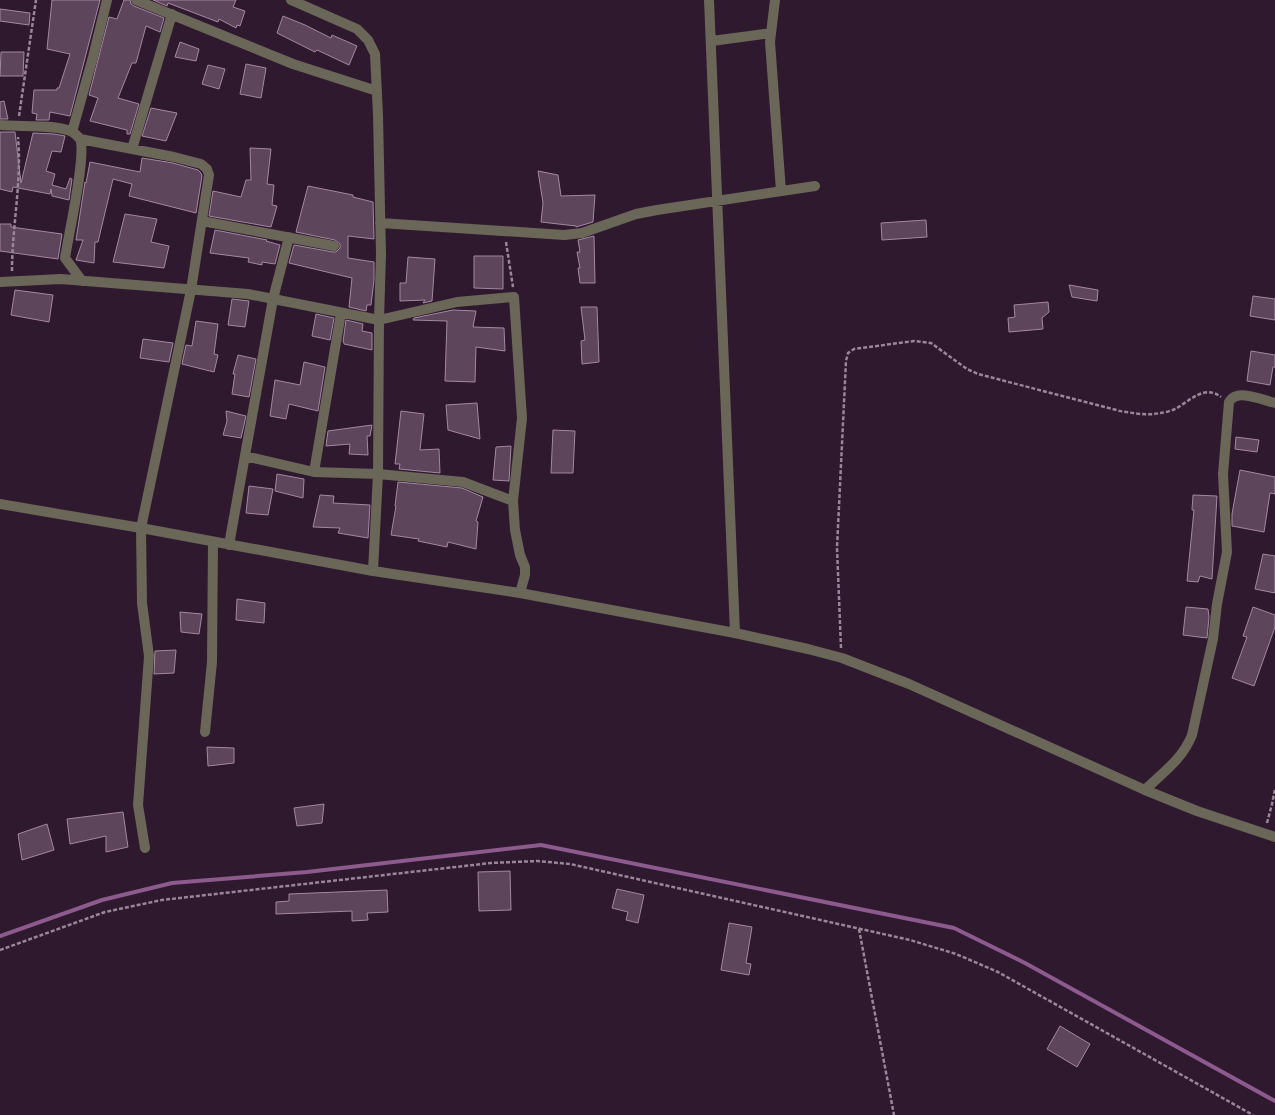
<svg xmlns="http://www.w3.org/2000/svg" width="1275" height="1115" font-family="Quicksand,sans-serif">
	<rect width="100%" height="100%" fill="#2e192e"/>
	<g fill="none" stroke-linecap="round" stroke-linejoin="round">
		<path stroke="#8c5a8c" stroke-width="4" d="M0,936L102,900L172,883L307,872L541,845L954,928L1025,963L1275,1101"/>
	</g>
	<path fill="#5d455c" stroke="#a488a3" d="M52,0H100L70,116L50,112L49,120H36L37,114L32,113L34,90H57V88H59L70,54L47,49Z
		M124,0H130L131,4L134,6L164,18L160,32L146,26L136,63H132L118,98L139,104L130,134H127V130L90,121L98,98L89,95L109,17L117,19Z
		M153,0H236L233,7L245,11L240,26L237,25L236,28L219,19L218,22L168,3L167,6Z
		M0,9L30,13L29,25L0,21Z
		M283,16L305,25L331,38L332,35L357,46L349,65L317,50L315,52L277,33Z
		M180,42L199,49L196,61L175,57Z
		M1,52H24L23,76H0Z
		M246,64L266,68L261,98L240,94Z
		M208,65L225,69L219,89L202,84Z
		M4,101L8,119H0V102Z
		M151,108L177,113L166,141L142,136Z
		M0,132H15L21,183L33,133L54,134L65,136L61,152L52,151L46,171L55,174L52,185L66,189L70,178L72,179L69,200L52,196L51,189L50,194L13,187L12,192L0,189Z
		M250,148L271,149L267,184L274,185L272,205L277,206L271,227L209,216L213,191L241,197L246,180H251Z
		M142,158L173,163L198,170L201,173L202,176L196,213L129,196L132,184L113,179L98,242H95L94,263L76,260L83,240H76L85,182L86,183L90,162L140,172Z
		M538,171L558,175L561,196L595,195L593,222L576,227V226L541,222L543,203Z
		M308,186L353,195V197L373,202L374,239L348,236V258L374,262V280L371,305H367L366,311L349,307L352,278L289,263L294,245L333,252H336L340,248V244L335,240L296,232Z
		M125,214L157,219L151,242L169,246L164,268L113,262Z
		M926,220L927,237L882,240L881,223Z
		M0,224H11V227L62,234L58,259L0,251Z
		M215,230L267,240L266,241L280,245L275,264L262,262V265L248,262L249,258L210,253Z
		M594,236L595,283H580L578,268H580L577,252H580L578,240Z
		M474,256H503V289L474,288Z
		M408,257L435,259L432,301L423,303L425,300L400,301V283H406Z
		M1069,285L1098,290L1097,301L1072,297Z
		M15,290L53,295L49,322L11,315Z
		M1253,296L1275,299V320L1250,316Z
		M232,299L249,301L245,327L228,325Z
		M1048,302L1049,312L1042,318L1043,329L1009,332L1008,318L1015,317L1014,305Z
		M581,307H597L599,362L582,364L581,341L585,340Z
		M453,310L476,311L473,327L504,328L505,351L476,347L475,382L445,381L447,321L413,320L414,318Z
		M316,314L334,318L330,340L312,336Z
		M346,320L363,324L362,331L372,333V350L344,344V343L343,342Z
		M196,321L218,324L214,354L218,355L214,372L182,364L186,345L192,346Z
		M143,339L173,343L169,362L140,358Z
		M1251,351L1275,355V367H1273L1270,385L1247,381Z
		M238,355L256,359L249,397L232,394L235,374H233Z
		M304,362L325,367L318,411L289,404L286,419L270,416L275,380L300,385Z
		M477,403L480,439L448,430L446,405Z
		M226,411L246,416L241,438L223,435L227,421Z
		M401,411L424,414L420,450L439,449L440,473L399,469L400,464H395Z
		M372,425L370,436H367L368,455L349,454L350,444L326,446L328,431Z
		M553,430L575,431L573,473H551Z
		M1236,437L1259,440L1257,452L1235,449Z
		M511,446L509,481L493,480L496,447Z
		M1240,470L1275,477V494L1270,493L1264,532L1232,526V514Z
		M277,474L304,479L303,498L275,491Z
		M398,482L462,488L483,497L476,521L478,522L476,549L448,542L447,547L418,541L419,539L391,535L396,506H395Z
		M249,486L273,489L268,515L246,513Z
		M320,495L334,496L333,503L370,505L368,538L338,533L340,528L313,527Z
		M1193,495L1217,496L1212,579L1200,576L1198,582L1187,581L1194,510H1192Z
		M1263,554L1275,556V593L1255,589Z
		M237,599L265,603L264,623L236,620Z
		M1186,607L1208,609L1209,617L1207,638L1183,635Z
		M1253,607L1275,615V627L1254,686L1232,678L1247,637L1243,636Z
		M180,612L202,614L199,634L181,632Z
		M176,650L174,673L154,674L155,651Z
		M207,747L234,748V763L208,766Z
		M324,804L322,823L297,826L294,808Z
		M123,812L128,847L106,852V836L70,844L67,819Z
		M47,824L54,850L22,860L18,834Z
		M510,871L511,910L479,911L478,872Z
		M617,889L644,895L638,923L626,920L628,912L612,908Z
		M387,890L388,912L367,913L368,920L352,921V911L276,914V902L289,901V894Z
		M729,923L752,927L746,963L751,964L749,975L721,970Z
		M1060,1026L1090,1044L1077,1067L1047,1049Z"/>
	<g fill="none" stroke-linecap="round" stroke-linejoin="round">
		<path stroke="#998798" stroke-width="2.5" stroke-dasharray="4 2" stroke-linecap="butt" d="M19,116L36,0
			M506,242L513,287
			M12,271C12,227 22,181 18,137
			M841,648L837,548L846,361L848,353L854,349L914,341L931,343L967,369L978,374L1120,411C1133,413 1147,416 1160,413C1164,413 1170,411 1175,409C1190,401 1204,384 1221,397
			M1267,823L1272,804L1275,789
			M859,929L894,1115
			M0,950L105,912L162,900L491,863L537,861L570,864L910,940L956,954L998,972L1253,1115"/>
		<path stroke="#6a6658" stroke-width="10" d="M136,0L293,64L377,91
			M291,0L357,29L368,40L375,54L378,115L381,254L379,320L457,302L514,297L522,418L513,501L515,530L520,555L525,567V575L520,593
			M709,0L735,633
			M775,0L770,42L781,191
			M712,41L771,33
			M0,125C20,127 53,124 70,131C73,132 78,136 80,139C87,154 68,237 65,258L82,281
			M72,132L93,57L107,0
			M80,139L174,157L201,164L207,169L209,175L191,290L141,528L142,603L149,656L138,805L145,848
			M132,149L172,14
			M202,221L334,246
			M380,223L564,235L582,233L636,214L657,210L815,186
			M0,282L61,279L248,294L379,320L378,474L373,571
			M245,456L314,472L378,474L463,482L513,501
			M314,472L341,313
			M229,545L273,299L289,237
			M205,732L212,662L213,542
			M1145,790C1163,772 1182,760 1192,735L1213,639L1217,604L1227,552L1223,474L1229,402C1237,388 1262,400 1275,403"/>
		<path stroke="#6a6658" stroke-width="10" d="M0,504L141,528L373,571L520,593L735,633L808,649L842,658L909,684L1145,790L1197,811L1275,837"/>
	</g>
</svg>
